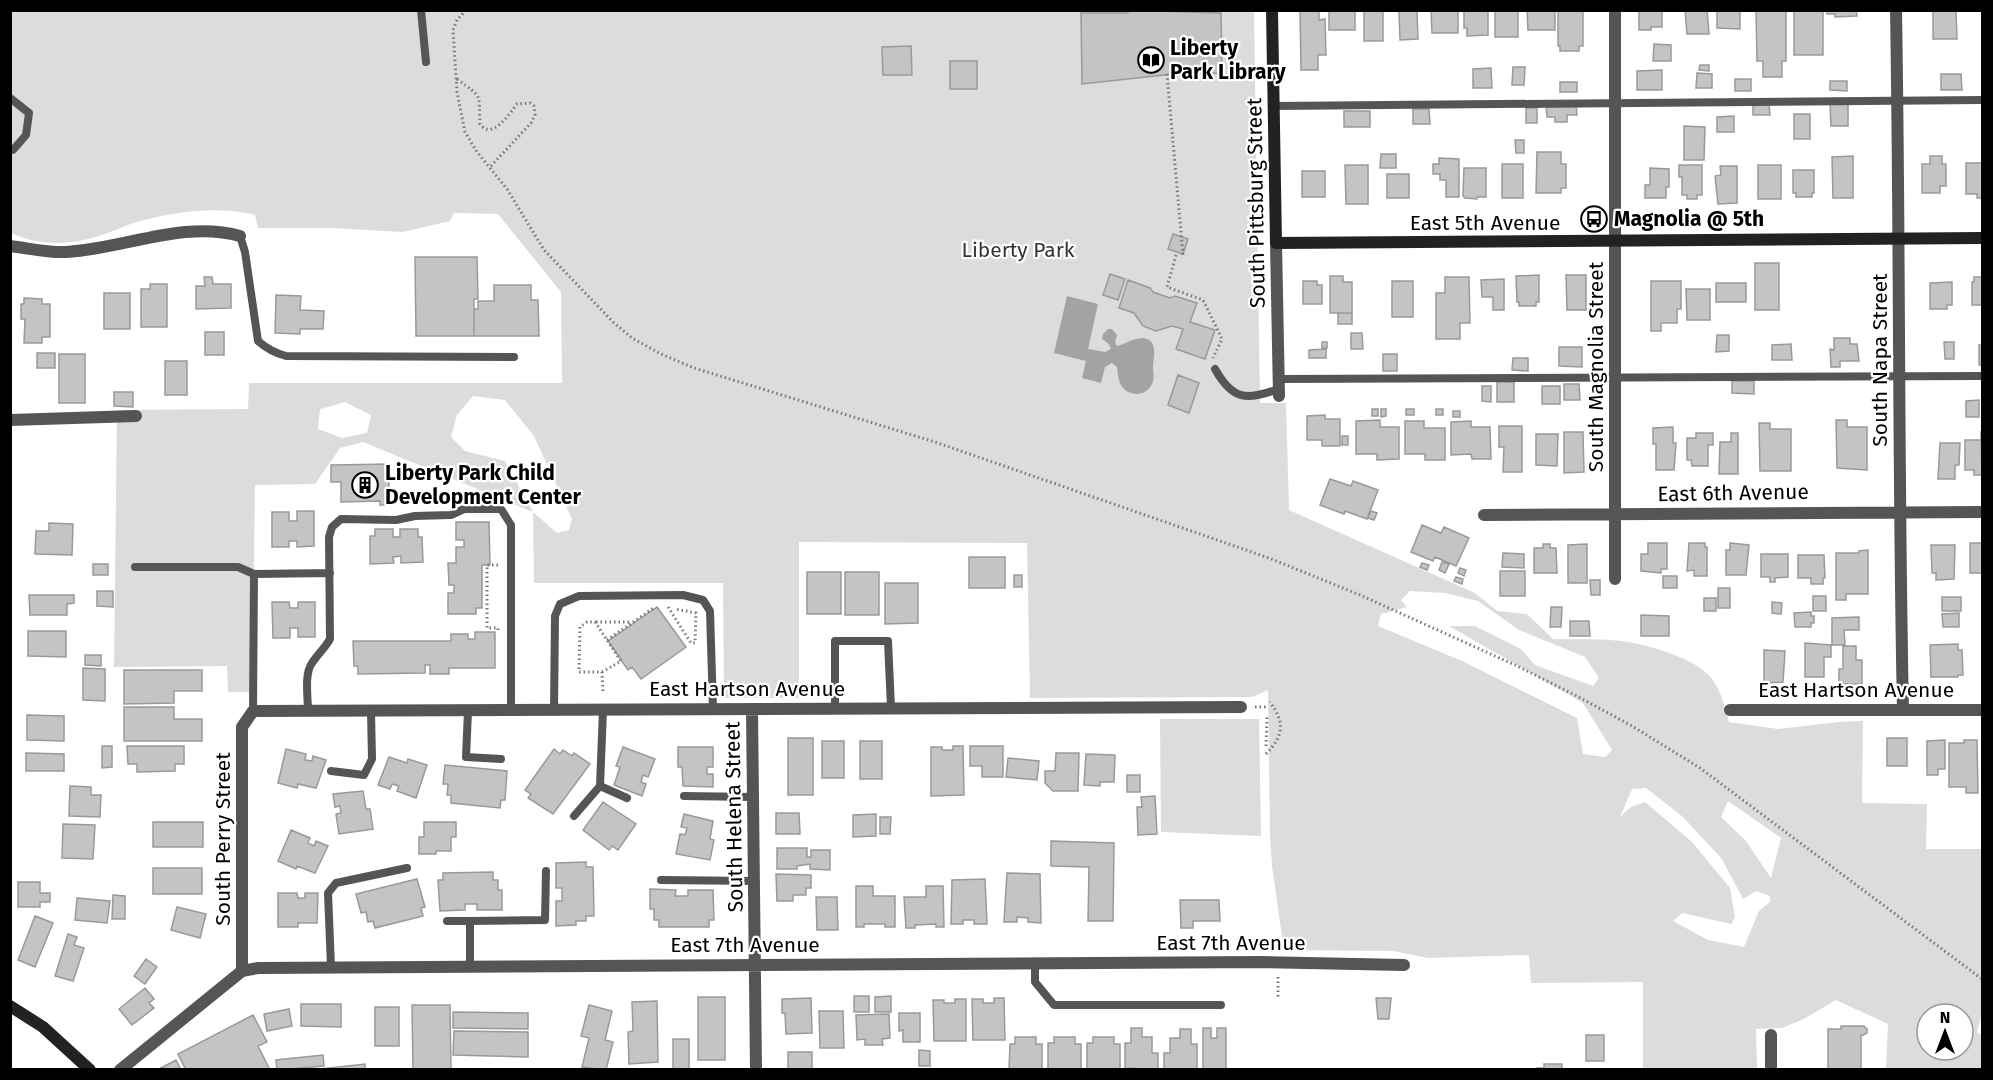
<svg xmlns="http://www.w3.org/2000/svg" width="1993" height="1080" font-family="'Fira Sans',sans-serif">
	<rect width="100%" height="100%" fill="#fff"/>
	<path fill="#dcdcdc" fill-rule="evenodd" d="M10,11H1254L1260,403H1286L1289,510L1475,593L1497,611L1527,614L1553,639C1577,640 1604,638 1628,642C1652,646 1697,659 1712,679C1721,691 1725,707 1729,722L1778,729L1839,722L1863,721L1862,803L1927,804L1926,849H1982V1014L1977,1032L1982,1036V1069H1886L1888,1024L1836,1000L1804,1019L1782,1028L1756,1029L1757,1069H1643V982L1531,983L1529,955L1428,958L1393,951L1284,950L1272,866L1270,836L1268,690L1252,697L1030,698L1027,543L799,542V698H724L723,583H534L533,512L363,442L340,448L315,484L255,485L252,692H228L227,666L114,667L117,410L248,409L249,383H562L561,292L498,214L454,213L450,221L403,232L331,228H258L255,215C219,206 180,211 144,220C131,223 118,229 105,234C73,245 42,247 11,233ZM473,396L505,400L534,436L572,519L569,530L557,533L533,512L505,461L465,451L451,437L457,415ZM345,402L371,415L367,433L342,438L318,429L320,409ZM1410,591L1445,593L1478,601L1519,630L1585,657L1599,678L1593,686L1535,665L1521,649L1475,626H1449L1583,703L1612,750L1605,757L1583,754L1577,718L1462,661L1378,626L1381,614L1407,607L1401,600ZM1646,788L1683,817L1722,859L1743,899L1756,891L1770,896V902L1759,911L1744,947L1708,940L1673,921L1682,913L1731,924L1735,917L1730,888L1692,842L1645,802L1631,807L1620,817L1632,789ZM1728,801L1781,838L1771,878L1746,841L1721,817ZM1927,1014H1963V1050H1927Z
		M1160,719H1259L1261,836L1161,832Z"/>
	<path fill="#a3a3a3" d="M1067,296L1098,304L1088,349L1105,352L1111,349L1109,344L1102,339L1103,334L1108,329H1112L1117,335L1115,342L1117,346C1125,344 1136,337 1144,338C1158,341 1154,356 1153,366C1153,372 1155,378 1152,384C1146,397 1128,397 1121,385C1118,380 1118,373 1117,367L1112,363L1105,367L1101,383L1082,378L1086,361L1054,353Z"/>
	<path fill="#c4c4c4" stroke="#999" stroke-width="1.5" d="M1128,10L1221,13L1222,73L1174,74L1082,84L1081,13H1128Z
		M1300,10H1319V20L1325,19L1326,55H1318V70H1301Z
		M1329,10H1355V30H1329Z
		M1364,10H1383V41H1364Z
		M1431,10H1458V33H1432Z
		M1464,10H1488V35L1467,36V28H1464Z
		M1495,10H1518V37H1495Z
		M1527,10H1555V30H1528Z
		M1558,10H1583V46H1579V51H1560V46H1558Z
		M1639,10H1662V27H1651V30H1639Z
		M1685,10H1707L1709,34H1687Z
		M1717,10H1740V29L1717,28Z
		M1756,10H1786V61H1782V77H1763V61H1757Z
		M1794,10H1823V55H1794Z
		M1827,10H1856L1857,16L1835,17V14H1827Z
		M1933,10H1956L1957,39H1933Z
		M1399,11H1417L1418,39L1400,40Z
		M1654,44L1671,45V61H1653Z
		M911,46L912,75H883L882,47Z
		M950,61H977V89H950Z
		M1700,65H1709V71L1699,70Z
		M1513,67H1525L1524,85H1512Z
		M1491,68L1492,88H1473V69Z
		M1662,70V90H1637V71Z
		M1697,73L1712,74V88H1696Z
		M1941,74H1961L1962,90H1941Z
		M1735,79H1751V91H1735Z
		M1830,81H1847V91L1830,90Z
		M1560,82H1577V92H1560Z
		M1753,103H1769L1770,115H1753Z
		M1576,104L1577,115H1567V122H1555V117H1547L1546,105Z
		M1830,104H1848V126H1831Z
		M1526,108H1537V123H1526Z
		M1413,109H1429L1430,124H1413Z
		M1344,111H1370V127H1344Z
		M1794,114H1810V139H1794Z
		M1734,116V132H1717V117Z
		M1684,126L1705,127L1704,160H1684Z
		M1515,140H1524V153H1516Z
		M1537,152H1561V164H1566V188H1561V193H1536Z
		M1381,154H1396V168H1380Z
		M1853,156V198H1833L1832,157Z
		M1930,156H1942V164H1946V186H1940V193H1922V164H1930Z
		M1439,158L1459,159V197H1446V180H1440V174H1433V164H1439Z
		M1966,163H1982V198H1977V194H1966Z
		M1502,164H1523V198H1502Z
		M1345,165H1368V204H1346Z
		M1679,165H1702V195H1697V199H1687V195H1682V177H1679Z
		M1758,165H1781V199H1758Z
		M1720,166H1737V203L1718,204L1715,176L1721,175Z
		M1464,168H1486V197H1477V199L1465,198L1463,196Z
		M1650,168L1669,169V187H1666V198H1645V185H1650Z
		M1793,170H1814V193H1812V197H1796V193H1793Z
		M1302,171H1325V197H1302Z
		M1387,174H1409V198H1387Z
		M1173,234L1188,239L1183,254L1168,249Z
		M415,257H477L478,299H474V336H416Z
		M1755,263H1779V310H1755Z
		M1110,274L1125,279L1118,300L1103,295Z
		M1539,275V302H1536V306H1519V302H1517L1516,276Z
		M1566,275H1586V310H1567Z
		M1330,276H1343V282H1352V313H1330Z
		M204,277H212L213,284H231V308L196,309V286H205Z
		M1445,277H1469L1470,323H1460V339H1436V293H1445Z
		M1974,277H1982V305H1972V282H1974Z
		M1504,279V310H1493V297H1482L1481,280Z
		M1128,280L1150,288L1153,292L1170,298L1175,296L1197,303L1190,322L1215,330L1205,359L1176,349L1183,329L1172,326L1156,331L1143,326L1134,313L1119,308Z
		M1303,281H1317V285H1322V304H1303Z
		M1392,281H1413V317H1392Z
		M1651,281H1681V309H1677V323H1661V331H1651Z
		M1952,282V305H1947V309H1930V283Z
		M1716,283H1746V302H1716Z
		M150,284H167V327H141V289H150Z
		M494,285H531V300H538L539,336H474V309H478V301H494Z
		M1686,289H1710V320H1687Z
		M104,293H130V329H104Z
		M276,295L301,296L300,310L324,311L323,329H300V334L275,333Z
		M24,298L42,299V304H50V337H42V343H24L25,319H21V304H24Z
		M1338,313H1352V324H1338Z
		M205,332H224V355H205Z
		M1351,333H1362L1363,349H1351Z
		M1717,335H1729V351L1716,352Z
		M1834,338H1850V344H1857L1859,361H1840V367H1831L1830,349L1834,350Z
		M1322,342H1327V348H1322Z
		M1944,342H1954V359H1945Z
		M1791,344L1792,360H1772V345Z
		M1979,345H1982V365H1979Z
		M1559,347H1582V367L1559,366Z
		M1326,349V358H1309V350Z
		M37,353H55V368H37Z
		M59,354H85V403H59Z
		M1383,354H1397V371H1383Z
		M1513,358H1528V371L1512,370Z
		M165,361H187V395H165Z
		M1178,375L1199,383L1189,413L1168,405Z
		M1732,381H1754V394L1732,393Z
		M1497,382H1514V402H1497Z
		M1564,384H1579L1580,400H1564Z
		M1482,386H1491V402L1482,401Z
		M1542,386H1560V404H1542Z
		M114,392H133V407L114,406Z
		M1979,400V417H1966V401Z
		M1372,409H1378V416H1372Z
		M1381,409H1386V416L1381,417Z
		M1406,409H1414V415H1406Z
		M1436,409H1443V415H1436Z
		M1453,411H1460V417H1453Z
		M1325,415V419H1340V446H1322V440H1307V416Z
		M1380,420V427H1399V459L1377,460V454H1356V421Z
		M1836,420H1847V427H1867V470L1837,468Z
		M1405,421H1424V428H1445V460H1425V454H1405Z
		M1471,421V427H1490L1491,459H1472L1471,454L1451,455V422Z
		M1759,423H1770V429H1791V471H1760Z
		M1499,426H1522V472H1503L1504,447H1499Z
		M1673,427V443H1676L1674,470H1656V444H1653V428Z
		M1981,431L1982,475H1974V470H1965V440H1981Z
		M1564,432H1583L1584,472L1564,473Z
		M1696,433H1713V445H1708V466H1692L1691,460H1687V438H1696Z
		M1731,433H1738V474H1719L1720,442H1731Z
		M1536,434H1558L1557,466L1536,465Z
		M1342,436H1348V445H1342Z
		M1940,443H1960L1959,465H1955V479H1938Z
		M389,464V487L394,491V505H380V501L341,502V482H331V465Z
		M1330,479L1351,486L1353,481L1378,490L1367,519L1345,511L1344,514L1320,505Z
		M297,511H314V546L297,547V541H289V547H272V512H289V521H297Z
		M1371,511L1377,513L1374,520L1368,518Z
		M456,522H489L490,565H482V608H476V614H448V593H454V585H449L448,563H456V547H464V540H456Z
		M49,523L73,524L72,555L35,554L36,531H49Z
		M1422,525L1441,533L1444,527L1469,538L1456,566L1435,557L1433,561L1411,552Z
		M375,529H393V537H400V529H418V537H422L423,562L401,563V556L393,557L394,563L370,564V536H375Z
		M1648,543H1667V569H1661V573L1641,571V554H1648Z
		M1689,543H1705V547H1707V576H1694V570L1687,571Z
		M1730,543L1749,545L1746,575H1726V550H1730Z
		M1970,543H1981L1982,545V573H1970Z
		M1543,544H1550V548H1556L1557,573H1534V548H1543Z
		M1587,544V583H1568V545Z
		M1931,545H1955L1954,579L1936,580V573H1932Z
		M1868,550V594H1846V600H1836V553H1859V551Z
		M1503,553L1524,554V568L1502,567Z
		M1761,554H1788V577L1775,578V582H1770V577H1761Z
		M1798,555H1824L1825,578H1823V584H1811V578H1798Z
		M969,557H1005V588H969Z
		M1442,562L1449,564L1445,573L1439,570Z
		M1422,563L1429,565L1427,570L1420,567Z
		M93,564H108V575H93Z
		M1460,568L1466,570L1464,576L1458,573Z
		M1500,571H1525V596H1500Z
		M807,572H841V614H807Z
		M845,572H879V615H845Z
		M1014,575H1022V587H1014Z
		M1663,576H1677V588H1663Z
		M1456,577L1463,579L1462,584L1454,581Z
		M1590,580H1600V595H1591Z
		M885,583H918V623L885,624Z
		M1718,588H1730V608H1718Z
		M97,591H113V607L97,606Z
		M29,595H74V603L67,604V615H30Z
		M1813,596H1826V611H1813Z
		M1942,597H1961V611H1942Z
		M1704,598H1716V611H1704Z
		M272,602H289L290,608H298V602H315V637H298V628H290V638H273Z
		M1772,602L1782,603L1781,614L1772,613Z
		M657,607L686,647L641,679L632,667L628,670L608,641Z
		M1551,607H1562L1561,627H1550Z
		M1811,612V616H1814V623H1811V627H1795L1794,613Z
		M1959,613V627H1943L1942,614Z
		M1641,615L1669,616V636H1641Z
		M1859,617V630H1844L1845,645H1832V618Z
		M1570,621H1589L1590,636H1570Z
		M28,631H66V657L28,656Z
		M475,632H495V668H449V674H430V665H425V673L358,674V666H354L353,641H451V634H468V639H475Z
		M1805,643L1831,645V657H1824V677H1805Z
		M1958,644V650H1962L1963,675H1958V677H1931L1930,645Z
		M1843,646H1856V660H1862V684H1839V669H1843Z
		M1764,650L1785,651L1783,682L1764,683Z
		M85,655H101V666L85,665Z
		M83,668L105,669V701L83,700Z
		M124,670H202V691H174V703L124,704Z
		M124,707H174V719H202V741H124Z
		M27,715L64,716V741L27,740Z
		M788,738H813V795H788Z
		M1887,738H1907V766H1887Z
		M1945,740V769H1938V775H1927V741Z
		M1964,740H1977L1978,793H1966V787H1949V743H1964Z
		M822,741H844V778H822Z
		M860,741H882V779H860Z
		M102,746H112V767L102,768Z
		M127,746H184V764H175V771L137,772V764H128Z
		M953,746H963L964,795L931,796V747H942V750H953Z
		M970,746H1003V777H982V766H970Z
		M623,747L655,759L648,777L643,775L641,782L646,784L642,796L614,785L620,767L616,766Z
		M678,747H713V767H707V774H713V787L683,786L682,767H678Z
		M286,749L306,754L305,760L312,761L313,756L326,760L316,788L298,784L297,788L278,783Z
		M554,749L560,754L563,750L572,756L574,753L590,764L553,814L528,798L531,794L525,790Z
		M26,753L64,754V771H26Z
		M1056,753H1079L1078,791H1053L1045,783V771H1055Z
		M1086,754L1115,755L1114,782H1100V786L1084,785Z
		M389,757L407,763L408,759L427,765L416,798L397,791L399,786L392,784L390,789L378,785Z
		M1008,758L1039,761L1037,780L1006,777Z
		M445,765L507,771L505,800H501L500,808L451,803V795H447L448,784H443Z
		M1127,775H1140V792H1127Z
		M70,786L91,787V795H101L100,817L69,816Z
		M363,791L366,809H370L373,829L339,834L336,814L341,813L340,806L335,807L333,794Z
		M1155,796L1157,834L1138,835L1137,807H1142L1141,797Z
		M603,802L636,824L618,850L612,846L609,850L583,830Z
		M776,813H799L800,834H776Z
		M684,814L713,821L710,839L714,840L710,860L676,854L680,834L685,835L687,828L681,827Z
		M876,814V836L853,837V815Z
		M880,817H891L890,834H880Z
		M153,822H203V847H153Z
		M424,822H456V837H451V851H436V854H419V837H424Z
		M63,824L95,825L93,859L62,858Z
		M291,830L310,838L308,843L314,846L316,841L328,846L315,873L297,866L296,869L278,861Z
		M1051,841L1114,843L1113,921H1088L1089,867L1051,866Z
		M777,848H807V857H811V850H830V870L810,869V864L797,866V869H777Z
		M586,862V867H593L594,916H586V921H576V925L556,926V901H562V888H556V863Z
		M153,868H202V894H153Z
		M493,872V880H498V890H502V910H477V904H465V910L440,911L438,880H443V873Z
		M1007,873L1040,874L1041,923L1028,922V918L1017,917V922H1004Z
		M776,874L811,875V888H806V895H793V901H777Z
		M417,879L425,907L421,908L423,916L375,928L373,921L368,922L366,912L361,913L356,894Z
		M985,879L987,924H974V920H963V924H951L952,880Z
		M18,882H40V893H50V902H40V907H18Z
		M856,886H873V896H895V927H885V924H864V927H856Z
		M926,886H943L944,927H936V924L915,925V928H906L904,897H926Z
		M650,889L676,890L675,896H688V890H713L714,920H709V927H659V920H654V909H650Z
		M278,893H297L298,898H305V893H318L317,923H298V927H278Z
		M113,895L125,896V919H112Z
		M816,897H837L838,930H817Z
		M77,898L110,901L107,923L75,920Z
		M1180,900H1219L1220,921H1193V928H1181Z
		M177,907L206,914L200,938L171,930Z
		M35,916L53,923L35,967L18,960Z
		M68,934L77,937L74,945L84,948L73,981L55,976Z
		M146,959L157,967L145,984L134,976Z
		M145,988L154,999L149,1003L154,1008L132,1025L119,1009Z
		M854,996H869V1012H854Z
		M891,996V1012H875V997Z
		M698,997H725V1060H698Z
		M811,998L812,1033L786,1034L785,1013H782V999Z
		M994,998H1004L1005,1040H973L972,999H983V1003H994Z
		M1376,998H1391L1389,1019H1378Z
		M955,999H966V1041H934L933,1000H944V1003H955Z
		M657,1001L658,1062L629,1064L628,1032L633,1031L632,1002Z
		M301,1004H341V1027L301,1026Z
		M412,1005H450L451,1070H413Z
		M589,1005L612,1011L605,1040L613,1042L606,1070L582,1067L589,1038L581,1036Z
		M375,1007H399V1046H375Z
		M289,1009L292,1026L267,1031L264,1014Z
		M819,1011H843L844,1048H820Z
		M453,1012L528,1013V1029L453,1028Z
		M899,1013H920V1042H903V1030L899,1031Z
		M889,1014L890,1038L882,1039L883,1045H865V1039L857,1040L856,1015Z
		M253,1015L267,1042L258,1046L270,1070H186L178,1054Z
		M1841,1026H1864L1867,1029V1033L1861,1036V1070H1828V1029H1841Z
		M1131,1028H1142V1037H1152V1053H1158V1070L1125,1068V1043H1131Z
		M1203,1028H1211V1038H1217V1028H1226V1070H1203Z
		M1180,1029H1191V1044H1197V1069L1164,1070V1053H1170V1038H1180Z
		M454,1031L528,1032V1057L453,1055Z
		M1586,1035H1604V1061H1586Z
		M1015,1037H1036V1044H1042V1070H1009L1010,1044H1015Z
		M1054,1037H1075V1044H1081V1070H1048V1043H1054Z
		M1093,1037H1114V1044H1120V1070H1087V1043H1093Z
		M673,1039H689V1070H673Z
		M919,1050L930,1051V1066H919Z
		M788,1052H812V1070H788Z
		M323,1055L324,1066L277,1070L276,1060Z
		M176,1060L181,1070L159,1069Z
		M365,1064V1070H311Z
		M1544,1064H1562V1070H1537V1068H1544Z"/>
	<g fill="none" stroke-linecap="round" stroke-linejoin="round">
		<path stroke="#777" stroke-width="3" stroke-dasharray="1.5 3" stroke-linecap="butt" d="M466,10L457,20L453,30L457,92L465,132L477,152L507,189L544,250L613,322L632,338L661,354L694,368L935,442L1269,558L1360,595L1515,665L1575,695L1632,726L1700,768L1982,979
			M1167,74L1183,255
			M457,79C484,99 478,92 480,124C492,141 510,113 517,104L530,103L534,106L535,115L531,123L490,167
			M1176,255L1167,287L1203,300L1222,339L1213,358
			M498,565H487V628H498V630
			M668,607L691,643H695L696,613L675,609
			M596,622H631
			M607,640L655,607
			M602,672L621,661L595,622H587L580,627L579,672H602L603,692
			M1255,707H1267
			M1266,746L1267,716
			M1266,754C1284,735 1285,723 1270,702
			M1278,977V998"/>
		<path stroke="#555" stroke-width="8" d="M421,10L426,62
			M10,98L29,113L26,135L13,150H10
			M1274,106L1982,100
			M240,236L245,252L258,341C267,349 275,353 286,356L514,357
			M1215,369C1233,401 1246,400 1279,389
			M1279,379L1982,376
			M135,567H238L254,574L330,573
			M835,709V641H888L891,708
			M554,710L555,616L560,604L579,596L683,595L703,600L710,611L713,709
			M253,711L254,574
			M308,711C308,697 304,674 312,663C318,654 325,648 330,639L329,537L332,527L341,519L396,520L415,516L451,515L464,509H501L511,525V710
			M468,711L466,757L501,759
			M331,771L364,775L372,759L371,711
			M600,786L627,798
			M684,796L753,797
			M574,816L600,786L603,710
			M661,880L754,881
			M447,921H470
			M1035,963V982L1054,1005H1221
			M470,966V921L545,920L546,871
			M331,967L328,893L336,883L407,868"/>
		<path stroke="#555" stroke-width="12" d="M1615,10V579
			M1896,10C1900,244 1898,477 1903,710
			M1276,243L1279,396
			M10,246C28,248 48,253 66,252C124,249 183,220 240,236
			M10,420L136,416
			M1484,515L1982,512
			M752,709L756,1070
			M1730,710H1982
			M242,971V727L253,711L1241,707
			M1771,1035V1070
			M120,1070L242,971L258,968L1261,962L1404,965"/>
		<path stroke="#222" stroke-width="12" d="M1272,10L1276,243L1982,238
			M10,1006L43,1027L90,1070"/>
	</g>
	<defs>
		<g id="library-ring" transform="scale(1.35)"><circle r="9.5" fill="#fff" stroke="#000" stroke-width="1.5"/><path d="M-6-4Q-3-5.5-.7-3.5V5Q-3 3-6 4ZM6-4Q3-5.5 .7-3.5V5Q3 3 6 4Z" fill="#000"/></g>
		<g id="bus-ring" transform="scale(1.35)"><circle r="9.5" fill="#fff" stroke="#000" stroke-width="1.5"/><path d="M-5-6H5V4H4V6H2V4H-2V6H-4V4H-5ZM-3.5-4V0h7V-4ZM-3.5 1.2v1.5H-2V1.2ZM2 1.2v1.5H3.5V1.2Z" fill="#000"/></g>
		<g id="building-ring" transform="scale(1.35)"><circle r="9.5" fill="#fff" stroke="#000" stroke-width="1.5"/><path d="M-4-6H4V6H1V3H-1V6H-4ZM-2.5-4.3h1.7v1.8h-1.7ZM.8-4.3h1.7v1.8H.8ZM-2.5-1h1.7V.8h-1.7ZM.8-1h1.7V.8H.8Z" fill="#000"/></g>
	</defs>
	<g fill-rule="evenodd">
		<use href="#library-ring" x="1151" y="60"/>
		<use href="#bus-ring" x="1594" y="219"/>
		<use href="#building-ring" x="365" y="485"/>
	</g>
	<g text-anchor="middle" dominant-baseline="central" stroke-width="4.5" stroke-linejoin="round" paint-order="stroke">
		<g font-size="21" font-weight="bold" fill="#000" stroke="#fff" text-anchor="start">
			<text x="1170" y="48">Liberty<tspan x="1170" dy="24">Park Library</tspan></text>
			<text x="1614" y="219">Magnolia @ 5th</text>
			<text x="385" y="473">Liberty Park Child<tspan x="385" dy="24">Development Center</tspan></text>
		</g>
		<g font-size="21" fill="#000" stroke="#fff">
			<text transform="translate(1256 203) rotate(-91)">South Pittsburg Street</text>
			<text x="1485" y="223">East 5th Avenue</text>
			<text transform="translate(1880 360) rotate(-90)">South Napa Street</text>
			<text transform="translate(1596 367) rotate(-90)">South Magnolia Street</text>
			<text transform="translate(1733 493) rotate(-1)">East 6th Avenue</text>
			<text x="747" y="689">East Hartson Avenue</text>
			<text x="1856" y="690">East Hartson Avenue</text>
			<text transform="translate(734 817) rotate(-91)">South Helena Street</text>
			<text transform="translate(223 839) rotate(-90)">South Perry Street</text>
			<text x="1231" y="943">East 7th Avenue</text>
			<text x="745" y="945">East 7th Avenue</text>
		</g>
		<g font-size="21" fill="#333" stroke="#fff">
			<text x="1018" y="250">Liberty Park</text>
		</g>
	</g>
	<rect width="1993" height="1080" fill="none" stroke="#000000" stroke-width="24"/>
	<g transform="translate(1945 1032)"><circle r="28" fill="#ffffff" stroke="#999999" stroke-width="1.5"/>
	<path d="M0-4.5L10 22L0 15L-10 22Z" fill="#000000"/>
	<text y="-9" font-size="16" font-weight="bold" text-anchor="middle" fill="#000000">N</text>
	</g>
</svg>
